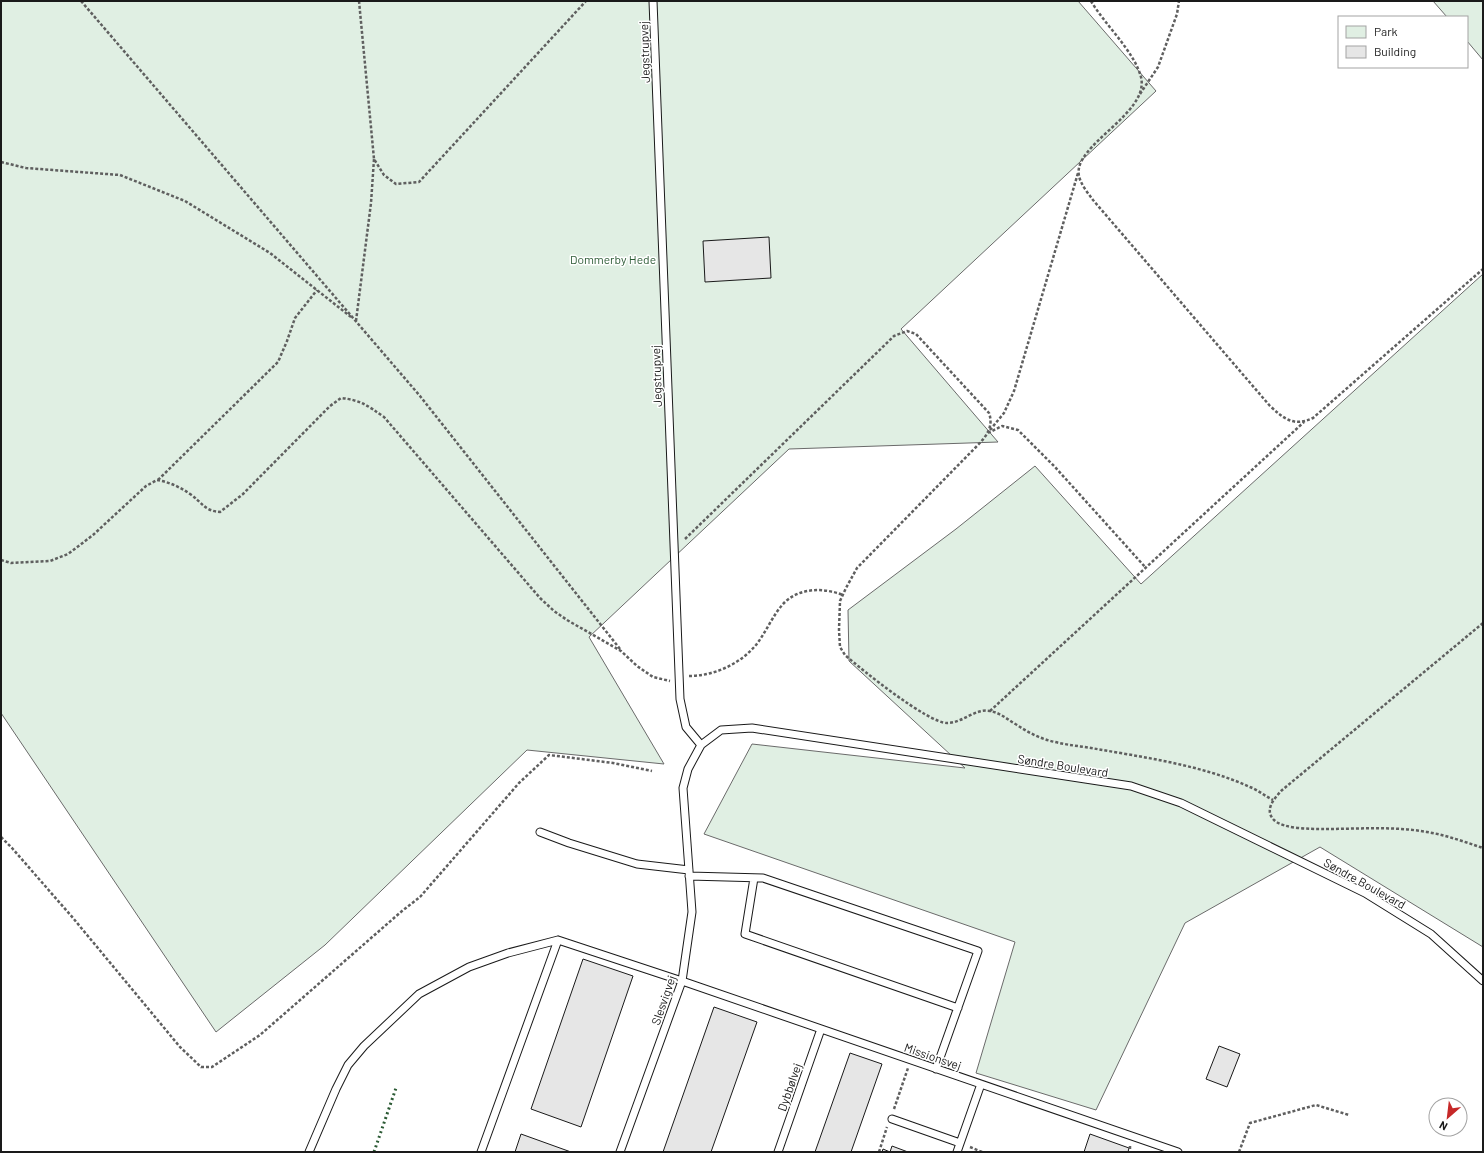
<svg xmlns="http://www.w3.org/2000/svg" width="1484" height="1153" font-family="Barlow,sans-serif">
	<rect width="100%" height="100%" fill="#fff"/>
	<path fill="#e0efe3" stroke="#6a6a6a" d="M1,1H1078L1156,91L901,329L998,442L789,449L589,637L664,764L527,750L325,945L216,1032L1,713Z
		M1433,1H1483V60L1467,41V17H1447Z
		M1483,274V947L1320,847L1185,923L1096,1110L976,1073L1015,942L704,834L752,744L965,768L849,661L848,610L956,529L1035,466L1141,584Z"/>
	<path fill="#e6e6e6" stroke="#1a1a1a" d="M769,237L771,278L705,282L703,241Z
		M583,959L633,976L581,1127L531,1109Z
		M714,1007L757,1022L711,1152H663Z
		M1219,1046L1240,1054L1227,1087L1206,1079Z
		M850,1053L882,1064L851,1152H815Z
		M521,1134L571,1152H515Z
		M1090,1134L1129,1148L1128,1152H1084Z
		M892,1146L908,1152H882L883,1149L890,1152Z"/>
	<g fill="none" stroke-linecap="round" stroke-linejoin="round">
		<g stroke="#1a1a1a" stroke-width="9">
			<path id="lane" d="M653,1L680,699L686,727L701,745
				M540,832L569,843L637,864L689,870
				M689,876L763,878L978,951L936,1069
				M754,878L745,934L958,1008
				M892,1119L960,1143
				M309,1152L336,1089L348,1065L364,1046L419,994L469,967L508,953L558,940L682,981L1178,1152
				M481,1152L558,940
				M620,1152L682,981L692,912L683,788L688,769L701,745L721,730L752,728L1131,786L1181,803L1365,893L1431,934L1483,981
				M778,1152L821,1029
				M957,1152L981,1084"/>
		</g>
		<path stroke="#5f5f5f" stroke-width="2.5" stroke-dasharray="3 2" stroke-linecap="butt" d="M81,1L420,396L620,649
			M359,1L374,159L384,175L396,184L419,182L586,1
			M1091,1C1105,25 1134,51 1141,77C1150,114 1072,145 1079,176C1081,185 1088,193 1093,200L1270,406C1284,419 1294,427 1313,418L1483,269
			M1140,94L1158,67L1177,14L1179,1
			M1,162L26,168L120,175L185,201L270,253L351,317
			M356,321L371,203L374,159
			M990,430L1004,413L1014,391L1078,173
			M988,433L1002,426L1018,430L1055,467L1146,568
			M158,480L278,362L287,341L295,318L317,290
			M685,539L894,336L907,331L916,334L989,413C994,427 986,437 976,447L857,568L846,588L840,601L839,630L840,647L845,655C862,670 928,723 947,723C963,723 975,708 990,711C1001,713 1008,720 1017,725C1029,733 1041,739 1055,742C1067,745 1079,746 1091,748C1142,757 1202,765 1250,787C1258,790 1265,796 1273,800
			M1,560L11,563L50,561L68,554L93,535L146,486L157,480C169,482 180,487 190,494C202,502 204,511 220,512L243,494L330,406L341,398C361,400 368,406 384,417L540,598L554,611L567,620L621,651L637,666L653,677L670,681
			M1483,623L1281,791C1274,799 1264,810 1274,820C1283,829 1311,829 1324,829C1358,829 1393,826 1427,832C1446,835 1465,842 1483,848
			M689,676C714,676 740,664 756,645C767,631 773,614 785,602C801,587 825,588 843,595
			M990,711L1304,422
			M1,837L12,848L73,918L180,1047L201,1067H212L260,1035L402,911L420,897L519,783L549,755L613,763L652,771
			M894,1109L908,1068
			M1130,1146V1152
			M970,1147L982,1152
			M879,1152L887,1127
			M1239,1152L1250,1123L1316,1105L1349,1115"/>
		<use href="#lane" stroke="#fff" stroke-width="7"/>
		<path stroke="#2b5a34" stroke-width="3" stroke-dasharray="2 3" stroke-linecap="butt" d="M374,1152L396,1088"/>
	</g>
	<g text-anchor="middle" dominant-baseline="central" stroke-width="3" stroke-linejoin="round" paint-order="stroke">
		<g font-size="12" fill="#1a1a1a" stroke="#fff">
			<text transform="translate(644 52) rotate(-92)">Jegstrupvej</text>
			<text transform="translate(656 376) rotate(-92)">Jegstrupvej</text>
			<text transform="translate(1063 765) rotate(9)">Søndre Boulevard</text>
			<text transform="translate(1365 883) rotate(29)">Søndre Boulevard</text>
			<text transform="translate(663 1000) rotate(-71)">Slesvigvej</text>
			<text transform="translate(933 1056) rotate(19)">Missionsvej</text>
			<text transform="translate(789 1087) rotate(-71)">Dybbølvej</text>
		</g>
		<g font-size="12" fill="#2b5a34" stroke="#fff">
			<text x="613" y="259">Dommerby Hede</text>
		</g>
	</g>
	<rect width="1484" height="1153" fill="none" stroke="#1a1a1a" stroke-width="4"/>
	<rect x="1338" y="16" width="130" height="52" fill="#ffffff" stroke="#a3a3a3"/>
	<rect x="1346" y="26" width="20" height="12" fill="#e0efe3" stroke="#a3a3a3"/>
	<text x="1374" y="36" font-size="12" fill="#1a1a1a">Park</text>
	<rect x="1346" y="46" width="20" height="12" fill="#e6e6e6" stroke="#a3a3a3"/>
	<text x="1374" y="56" font-size="12" fill="#1a1a1a">Building</text>
	<g transform="translate(1448 1117) rotate(208)"><circle r="19" fill="#ffffff" stroke="#a3a3a3"/>
	<path d="M0-3L7 15L0 10L-7 15Z" fill="#c62828"/>
	<text y="-6" font-size="11" font-weight="bold" text-anchor="middle" fill="#1a1a1a">N</text>
	</g>
</svg>
